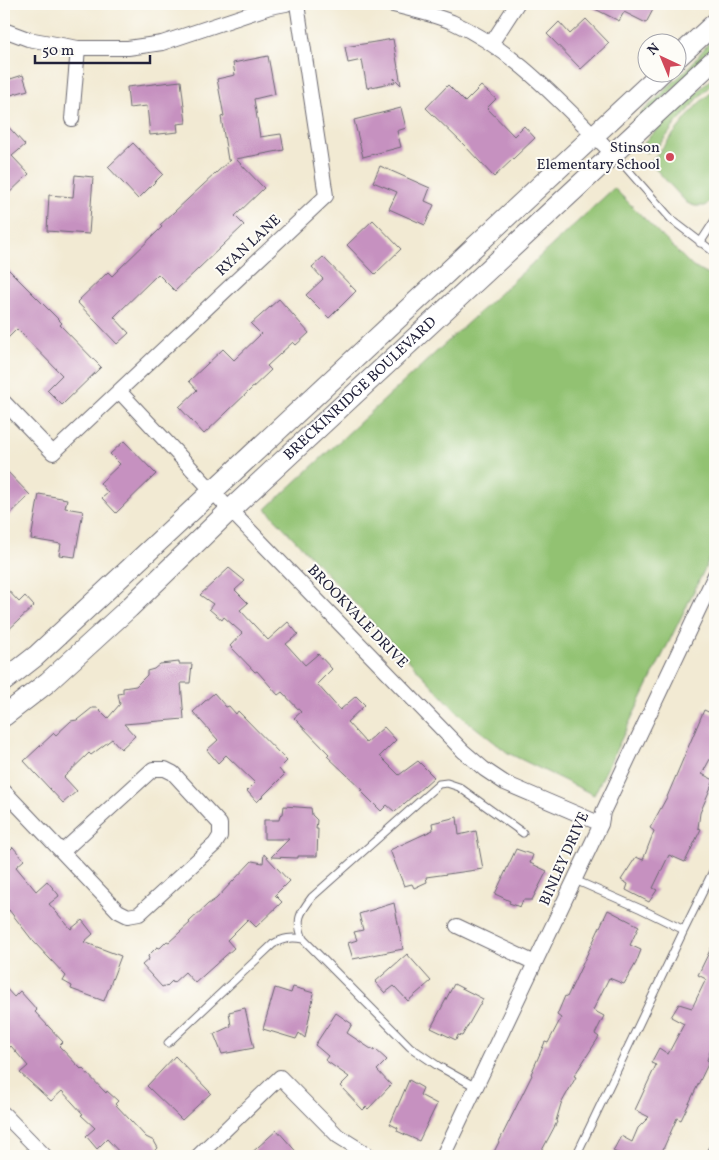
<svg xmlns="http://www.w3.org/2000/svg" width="719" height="1160" font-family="Vollkorn,serif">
	<rect width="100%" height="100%" fill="#fdfcf7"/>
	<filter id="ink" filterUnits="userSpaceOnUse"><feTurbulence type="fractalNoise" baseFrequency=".02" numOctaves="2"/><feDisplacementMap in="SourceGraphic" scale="10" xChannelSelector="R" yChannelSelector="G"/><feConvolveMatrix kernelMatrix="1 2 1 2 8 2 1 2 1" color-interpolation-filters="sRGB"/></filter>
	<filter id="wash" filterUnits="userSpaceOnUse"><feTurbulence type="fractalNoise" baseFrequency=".0096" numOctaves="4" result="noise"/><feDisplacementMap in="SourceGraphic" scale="20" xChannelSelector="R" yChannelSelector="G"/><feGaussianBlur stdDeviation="1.12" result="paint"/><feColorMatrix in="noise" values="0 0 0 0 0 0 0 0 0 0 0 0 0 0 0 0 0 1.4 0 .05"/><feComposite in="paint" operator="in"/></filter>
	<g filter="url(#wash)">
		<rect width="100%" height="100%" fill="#f2ead3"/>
		<path fill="#92c272" stroke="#5a7256" d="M715,35V43L690,73L636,125L633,121L689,67Z
			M715,75V82C704,90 697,100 688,111C685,115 680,118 677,122C666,136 664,144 646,153L642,146L648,138Z
			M715,89V196L705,206H695L687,203L650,163L697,105Z
			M614,188L693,267L715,278V548L594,795L508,753L461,716L266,509Z"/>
		<g id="blocks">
			<path fill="#c691c0" d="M585,4H656L646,23L624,12L619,21Z
				M586,19L609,43L581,69L547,34L559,22L570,34Z
				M393,39L401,85L394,78L395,82L367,88L362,60L348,63L345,47Z
				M268,56L275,94L254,99L260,137L281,134L284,150L236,159L264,188L235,216L244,225L175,291L158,274L114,317L129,333L117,344L77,302L108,272L112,276L162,227L160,225L230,160H228L221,117L224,116L217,79L235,75L233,63Z
				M23,75L28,90L4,97V81Z
				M181,81L186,123L177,124L178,132L150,135L147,106L129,108L127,87Z
				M448,85L465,102L481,86L496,99L487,108L514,136L524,126L535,138L494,177L465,146L426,108Z
				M401,108L406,128L397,131L401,147L363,157L354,120Z
				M4,122L25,145L12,156L29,174L4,198Z
				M133,143L163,174L138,199L108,167Z
				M380,166L430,188L425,201L434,205L425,225L389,209L397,192L373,182Z
				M75,175L93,177L89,234L47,231L49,195L73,197Z
				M373,220L401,249L375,274L347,245Z
				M323,257L356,291L329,318L306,295L323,279L312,267Z
				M4,265L62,323L60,325L101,367L62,405L47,390L62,375L17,329L4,342Z
				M279,299L309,333L296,345L293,342L267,366L271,370L204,434L179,407L197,390L189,381L223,349L234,360L261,334L251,324Z
				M124,441L156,474L116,513L102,498L108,493L100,483L120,464L110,454Z
				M4,468L30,495L4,520Z
				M39,494L67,499L65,508L83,511L75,557L59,555L61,544L31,539Z
				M229,568L245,581L235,590L248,603L240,610L268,640L288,622L298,634L286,644L305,665L318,654L332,669L317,684L340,710L356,696L365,705L347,722L366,743L384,727L396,740L380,756L399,775L418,761L434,777L395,812L387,805L381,811L361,791L363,790L327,756L329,754L294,718L301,712L282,692L278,695L257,671L255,672L230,646L242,633L224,617L222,620L209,609L213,604L200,595Z
				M4,586L19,602L25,596L34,606L4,634Z
				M179,662V664H192L190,683H181L184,719L124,724L135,736L121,749L112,739L91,755L89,753L64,777L77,791L63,803L24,761L54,733L56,735L71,721L77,720L92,708H98L108,718L120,704L118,694L123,693V688L136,686L147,675V671L154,669L160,664Z
				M214,693L226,707L229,706L236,714L238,711L287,761L279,769L284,775L257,802L247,791L255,783L226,755L218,763L207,750L218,740L193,712Z
				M704,710L715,715V750L702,774L714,780L700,813L698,828L701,829L685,862L669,855L653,888L657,890L649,902L626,890L628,884L621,880L636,857L643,860L654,831L650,828L667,797Z
				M284,806L311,808L312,815L317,820L316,829H318L317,856H298V858L271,857L289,839H264V820H279L280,815L283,814Z
				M457,817L459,835L476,831L483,869L426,877L427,882L414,888L412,884L404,886L390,850L433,830L432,823Z
				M4,843L10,850L13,847L24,860L16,867L36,891L47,881L58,894L59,896L49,904L71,929L82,920L93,934L84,942L121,956L104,1001L71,989L72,986L63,981L66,976L33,941L9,910L4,914Z
				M516,849L533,855L530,863L547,871L532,900H523L520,907L509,903L510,901L495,894Z
				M264,854L289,881L275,895L282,902L256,927L248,919L227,940L234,948L195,983L185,972L173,983L172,981L166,987L164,986L162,987L142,965L149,959L148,956L157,947L160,948L167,941L169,942L190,923L189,922L208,904L216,899L252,861L263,863Z
				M394,903L403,949L353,959L348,943L357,940L354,932L363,930L359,914Z
				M608,910L639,926L630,945L641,950L636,963L624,984L609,978L593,1010L604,1016L595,1034L599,1037L574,1076L576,1077L561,1104L556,1121L557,1122L539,1156H492L532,1075L531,1074L545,1042L548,1043L561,1018L557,1015L565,996L567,997Z
				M715,940V1038L707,1060L709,1062L681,1120L677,1118L660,1156H623L613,1151L621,1136L632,1142L638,1128L649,1117L635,1110L656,1065L651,1063L659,1048L668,1054L684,1024L671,1017L679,1004L692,1008L706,979L698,975Z
				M407,954L431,981L408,1001L394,986L385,993L375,982Z
				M454,984L483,999L462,1036L458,1035L456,1040L431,1028Z
				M4,986L14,997L20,991L37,1010L35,1012L63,1042L59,1046L81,1069L82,1068L106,1093L107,1091L118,1101L115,1104L146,1137L154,1141L158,1148L149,1156H123L107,1139L97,1149L86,1136L95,1128L81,1115L83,1114L62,1091L51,1101L20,1073L28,1066L11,1046L4,1053Z
				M293,987L314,993L305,1038L299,1033L296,1039L263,1029L275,988L291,993Z
				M245,1008L254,1048L222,1054L214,1034L231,1026L229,1012Z
				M336,1013L352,1024L347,1033L374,1051L375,1049L387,1060L377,1070L391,1085L368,1109L366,1107L363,1110L340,1086L349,1077L325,1060L328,1056L315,1045Z
				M175,1056L211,1093L182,1120L147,1086Z
				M409,1080L423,1088L420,1095L437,1104L419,1141L397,1131L398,1128L390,1124Z
				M277,1130L300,1156H248Z"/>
		</g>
	</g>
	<g filter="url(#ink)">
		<use href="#blocks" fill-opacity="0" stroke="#6b6870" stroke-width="1"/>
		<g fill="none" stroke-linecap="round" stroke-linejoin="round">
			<g stroke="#6b6870" stroke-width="9">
				<path id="lane" d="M614,154L672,220L715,253
					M700,243L715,220
					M575,880L641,909L684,930
					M168,1043L273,944C284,938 291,937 303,939
					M476,1087L438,1066L410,1047L303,939C295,919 300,913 312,897L439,784L447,783L459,787L523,833
					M576,1156L684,930L715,867"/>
			</g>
			<g stroke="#6b6870" stroke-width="16">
				<path id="street" d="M389,4C410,9 432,14 452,22C517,51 563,106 613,154
					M4,30L28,39L78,48H128L162,43L270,7L286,4
					M491,44L517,4
					M72,119L78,48
					M119,391L230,510L463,751L484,769L505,783L601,824
					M4,402L53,453L326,196L297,4
					M153,769H165L173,773L220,824V836L215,844L139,914L128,916L118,911L62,852Z
					M4,791L62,852
					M457,926L535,963
					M4,1114L45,1156
					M198,1156L280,1077L338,1136L370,1156
					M443,1156L601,824L603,812L715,575
					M713,1156L715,1151"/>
			</g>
			<g stroke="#6b6870" stroke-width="22">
				<g id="secondary">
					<path d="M676,59L715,23"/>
					<path d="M4,681L36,656L662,72"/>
					<path id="s1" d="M4,716L48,682L129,608L230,510L715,59"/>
				</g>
			</g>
			<use href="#lane" stroke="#fff" stroke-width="7"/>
			<use href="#street" stroke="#fff" stroke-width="14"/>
			<use href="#secondary" stroke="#fff" stroke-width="20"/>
		</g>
	</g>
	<circle fill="#d1495b" stroke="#fdfcf7" stroke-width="2" cx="670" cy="157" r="5"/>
	<g text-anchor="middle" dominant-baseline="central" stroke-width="4" stroke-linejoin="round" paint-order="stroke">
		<g font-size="15" fill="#22223b" stroke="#fdfcf7" text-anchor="end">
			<text x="660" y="148">Stinson<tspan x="660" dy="17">Elementary School</tspan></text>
		</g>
		<g font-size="15" fill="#22223b" stroke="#fdfcf7">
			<text transform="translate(249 246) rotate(-43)">RYAN LANE</text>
			<text stroke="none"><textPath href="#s1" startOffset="484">BRECKINRIDGE BOULEVARD</textPath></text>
			<text transform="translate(357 617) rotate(46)">BROOKVALE DRIVE</text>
			<text transform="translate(565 859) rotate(-66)">BINLEY DRIVE</text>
		</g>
	</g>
	<rect width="719" height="1160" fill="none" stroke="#fdfcf7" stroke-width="20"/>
	<g transform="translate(662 58) rotate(316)"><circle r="24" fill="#fdfcf7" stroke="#a5a5ac"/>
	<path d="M0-4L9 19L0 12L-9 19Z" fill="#d1495b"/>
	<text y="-8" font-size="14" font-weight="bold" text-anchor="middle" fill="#22223b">N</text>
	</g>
	<path d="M35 55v8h115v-8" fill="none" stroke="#22223b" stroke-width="2.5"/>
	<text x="42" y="55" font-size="15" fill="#22223b" stroke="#fdfcf7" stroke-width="4" paint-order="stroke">50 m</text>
</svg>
